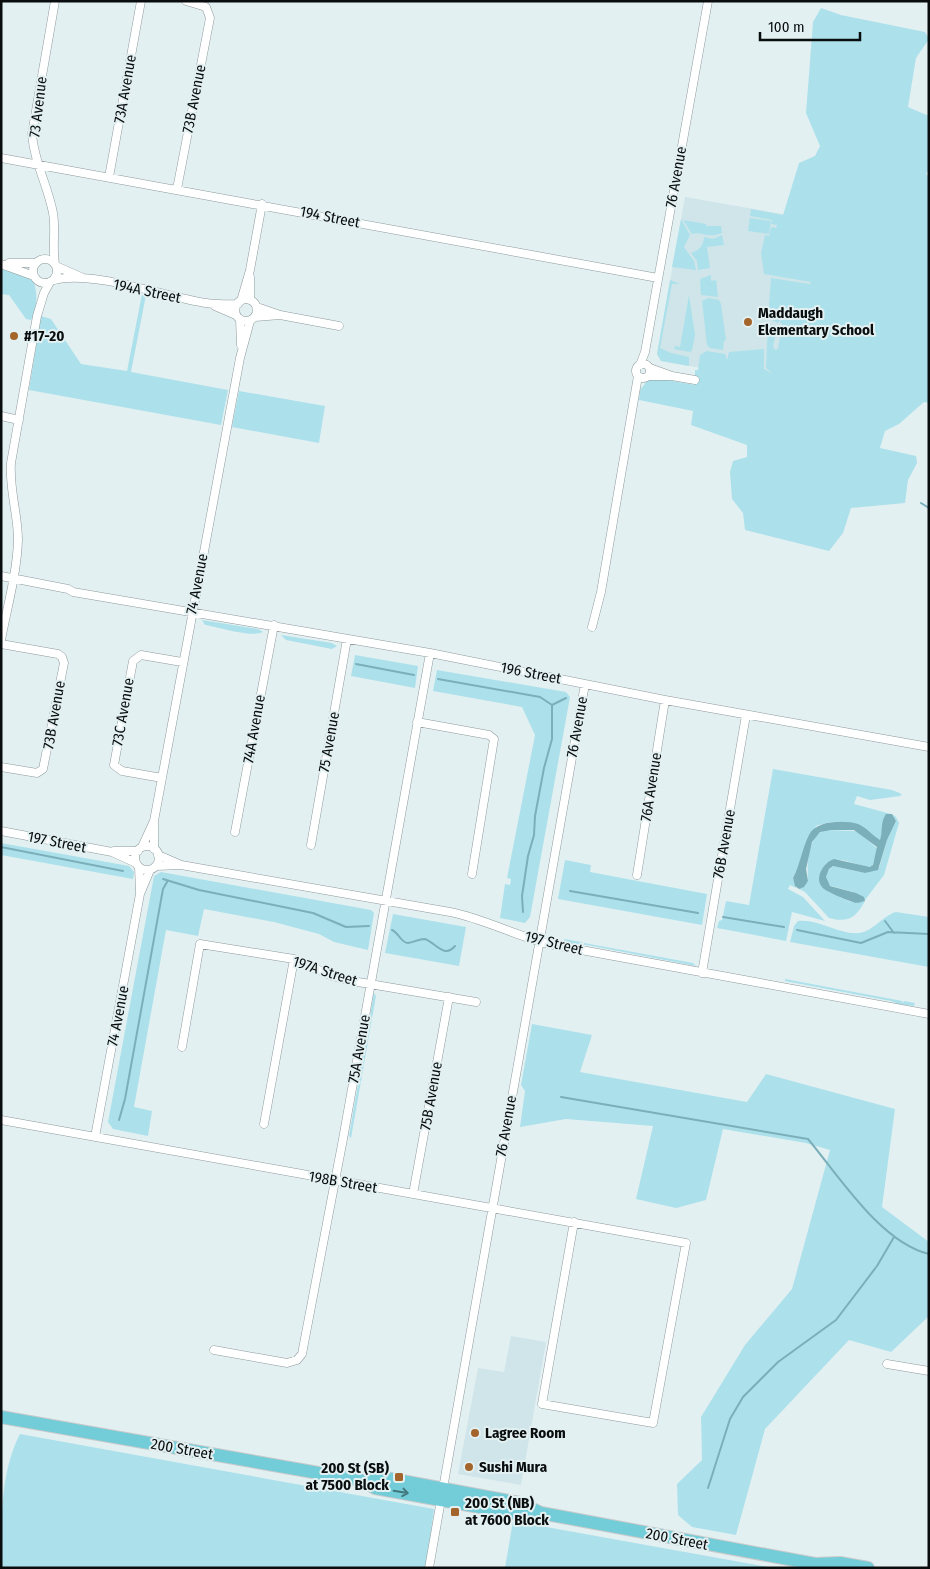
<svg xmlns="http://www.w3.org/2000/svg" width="930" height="1569" font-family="'Fira Sans Condensed',sans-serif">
	<rect width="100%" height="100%" fill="#e3f0f2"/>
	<path fill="#cfe5e9" d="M685,197L822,221L846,251L822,389L661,361L657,354Z
		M511,1336L546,1342L521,1485L458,1474L478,1368L504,1372Z"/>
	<path fill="#ace1eb" d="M821,8L841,15L925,32L929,39L916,58L908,107L929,116V169L926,174L929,177V403L924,402L899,424L885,431L880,448L916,456L917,463L908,480L905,503L851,508L843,533L829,551L745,530L743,513L732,499L730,472L733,461L747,457V445L691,425L693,411L639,400L640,390L648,380L656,378L695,385V370H698L700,355L707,351L725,354L727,360L729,352L764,349V369L773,374L766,368L768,325H778L773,346L775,350L778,349L782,324L780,323L781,319L778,323L768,318L771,278L810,284L811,282L764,274L761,253L765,235L769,236L771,227L776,228L777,225L771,224L772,220L750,216L751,209L783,215L799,163L815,156L820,146L806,113L813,22Z
		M750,218L771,221L769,234L748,231Z
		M681,219L690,235L684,247L694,261L696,270L672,267Z
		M683,220L706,224V226H721L722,233C708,239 701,231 692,234Z
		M722,235L724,245L707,247L710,268L698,270L697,261L691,253C700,250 703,246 704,237L713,239Z
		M1,267L32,279C38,289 38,310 31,320L26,319L9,295L1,294Z
		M711,275V281L716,280L718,297L701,295L700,279Z
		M670,280L680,284H672L660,348L671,353L689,357V366L661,361L657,354Z
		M142,294L146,295L131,372L228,390L221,425L29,390L41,316L51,319L81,364L127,371Z
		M689,295L695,335L692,350L690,352L674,349L675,346L680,347Z
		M708,298L719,300L721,304L726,340L724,341L723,350L710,348L707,345L702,301Z
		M239,391L325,406L319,443L232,427Z
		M202,620L258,629L263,632C251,638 219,627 205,625Z
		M281,635L332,643L337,646L332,649L286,640Z
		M355,655L418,666L415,688L351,676Z
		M437,670L566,692L570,697L530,917L525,923L500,918L505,884L510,885L511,879L507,878L535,735L522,707L433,691Z
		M773,769L892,790L902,794L900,796L870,800L857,796L854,804L891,814H887C882,824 883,831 880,841C857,823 845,817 816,826L793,878L796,888L790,885L788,889L803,897L825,921L792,912L786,941L717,928L719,921L722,920L726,901L749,905Z
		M892,814L896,817L899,823L884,875L865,900L853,892L828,885C824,878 827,870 833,866L865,873L879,868L887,840L896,821Z
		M824,830L857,831L878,849L872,867C851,866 828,846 819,877L827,891L851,902L865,901C856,918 848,923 829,918L805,892L799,889L808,881C807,865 807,838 824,830Z
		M1,843L129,866L134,872L133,879L1,855Z
		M565,860L591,865L590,872L707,894L702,925L558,899Z
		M161,872L371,910L374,913L368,950L334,942L319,934L274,922L204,909L198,936L166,930L134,1107L152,1111L148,1136L113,1129L108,1122L154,876Z
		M896,912L929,917V967L790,942L794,926L798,921C818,918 839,935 859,933C874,931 882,916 896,912Z
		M393,914L466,927L459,966L385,953Z
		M564,939L582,942L583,945L584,943L693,963L696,966L587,945L564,943Z
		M785,979L902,1001V1003L904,1001L915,1003L914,1006L898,1004L891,1001L785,981Z
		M374,993L376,996L351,1138L349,1136Z
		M532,1024L592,1035L580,1072L747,1102L766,1074L895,1109L882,1207L929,1242V1316L891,1352L849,1340L765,1429L736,1535L692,1527L678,1515L677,1484L702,1460L701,1417L745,1345L792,1289L830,1150L806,1143L723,1129L706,1200L676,1208L636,1199L653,1126L566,1119L520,1127L525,1091L521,1085Z
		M20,1434L434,1509L426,1568H1C1,1524 0,1472 20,1434Z
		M513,1521L774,1568H505Z"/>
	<path fill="#7bafb9" d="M886,814H892L896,821L887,840L878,870L865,873L833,866L829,869L826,877L830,886L856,893L864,897L865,901C860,902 858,904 853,902C849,901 824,891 822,887C814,877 824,862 834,859L870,867L873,865L877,847L854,830H831L820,832L812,842L806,869L808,881L804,887L799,889L795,886L793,878C800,865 802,849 809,835C816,820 844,820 858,824C866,827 873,836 880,840C883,831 880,823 886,814Z"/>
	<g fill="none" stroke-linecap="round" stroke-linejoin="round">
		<path stroke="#7bafb9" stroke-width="2" d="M921,503L929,508
			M356,664L414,675
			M438,679L540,697L552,705V739L544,768L535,816L534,835L528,856L522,896L523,912
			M552,705L566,698
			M1,847L123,871
			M163,879L199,890L313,913L346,927L369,926
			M570,891L698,913
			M723,917L784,927
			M885,921L894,933
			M392,930C399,933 401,943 408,943C414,942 419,939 425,939C436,943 444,959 455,946
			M797,930L861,943L888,932L929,934
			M561,1097L808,1139C839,1176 881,1243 929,1254
			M119,1120L125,1099L163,889L167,882
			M708,1488L730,1419L743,1397L778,1362L836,1320L877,1266L894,1237"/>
		<g stroke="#8e999c" stroke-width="9">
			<path id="minor" d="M55,1L32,134C34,162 48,186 53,213C56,230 52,247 55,264
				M1,158L658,278
				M109,177L141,1
				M177,189L210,18L206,7L186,1
				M33 271a12 12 0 1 1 24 0a12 12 0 1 1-24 0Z
				M9,263H36
				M1,264L34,276
				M56,266L81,277
				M250,277V300
				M54,280C94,270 165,297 206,303C217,305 227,304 238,304
				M235 310a11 11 0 1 1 22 0a11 11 0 1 1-22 0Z
				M241,301L250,270L262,204
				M215,306L236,315
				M257,307L280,315L339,326
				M255,317L280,315
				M240,319L241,345
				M636 371a7 7 0 1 1 14 0a7 7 0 1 1-14 0Z
				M640,365L645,352L708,1
				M650,368L672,376L695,380
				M649,376H672
				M1,416L19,420
				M1,576L68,589L73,592L430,653L665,700L929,747
				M592,627L601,592L638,376
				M1,640C7,608 17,573 18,540C18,514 9,489 11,463L37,316L44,293L50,282
				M1,644L58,654L62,657L64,663L43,769L37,773L1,767
				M417,722L489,735L494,739L472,874
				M162,778L122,771L114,765L133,661L141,655L182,662
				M1,831L112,852L136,863
				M235,832L274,625
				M311,845L347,639
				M135 858a12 12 0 1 1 24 0a12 12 0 1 1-24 0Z
				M142,847L154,821L240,358L250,321
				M154,849V823
				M114,851H138
				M158,855L181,865
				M156,866L181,865L450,912C486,919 519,938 554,945L929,1014
				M139,867L140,892
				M637,875L665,700
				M702,973L746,715
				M182,1047L200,944L294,959L332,976L352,981L476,1002
				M1,1120L686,1243L653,1423L542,1404L574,1222
				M264,1124L294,959
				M95,1137L140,894L150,870
				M413,1194L449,997
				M214,1350L287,1363L297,1360L302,1354L343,1139L430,653
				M887,1364L929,1371
				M429,1568L585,684"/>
		</g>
		<g stroke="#c9caca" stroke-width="14">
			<path id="primary" d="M1,1417L364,1481L375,1488L517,1514L541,1513
				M364,1481L375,1476L520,1503L541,1513L815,1564L840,1563L868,1568"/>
		</g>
		<use href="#minor" stroke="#fff" stroke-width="8"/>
		<use href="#primary" stroke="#73cdd9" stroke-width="12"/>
	</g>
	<defs><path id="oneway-shaft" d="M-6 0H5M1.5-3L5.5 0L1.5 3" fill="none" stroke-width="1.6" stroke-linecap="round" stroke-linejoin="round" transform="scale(1.25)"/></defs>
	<use stroke="#43777e" href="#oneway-shaft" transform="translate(401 1492) rotate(10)"/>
	<g fill="#a3652b" stroke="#e3f0f2" stroke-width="2">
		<circle cx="748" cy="322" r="5"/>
		<circle cx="14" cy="336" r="5"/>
		<circle cx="475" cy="1433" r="5"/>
		<circle cx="469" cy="1467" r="5"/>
		<rect x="394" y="1472" width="10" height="10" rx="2.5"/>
		<rect x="450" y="1507" width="10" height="10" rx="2.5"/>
	</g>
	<g text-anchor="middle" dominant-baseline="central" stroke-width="4" stroke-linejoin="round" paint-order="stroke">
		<g font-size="15" fill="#090d0e" stroke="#e3f0f2">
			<text transform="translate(125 89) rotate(-80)">73A Avenue</text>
			<text transform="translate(194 99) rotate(-79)">73B Avenue</text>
			<text transform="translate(38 107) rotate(-83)">73 Avenue</text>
			<text transform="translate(676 177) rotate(-80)">76 Avenue</text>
			<text transform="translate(330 217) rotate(11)">194 Street</text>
			<text transform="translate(147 291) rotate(12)">194A Street</text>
			<text transform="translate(197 584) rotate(-79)">74 Avenue</text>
			<text transform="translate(531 673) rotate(11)">196 Street</text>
			<text transform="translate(123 712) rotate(-80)">73C Avenue</text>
			<text transform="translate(54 715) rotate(-80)">73B Avenue</text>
			<text transform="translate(577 727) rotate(-80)">76 Avenue</text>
			<text transform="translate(254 729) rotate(-80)">74A Avenue</text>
			<text transform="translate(329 742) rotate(-80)">75 Avenue</text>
			<text transform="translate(651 787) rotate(-81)">76A Avenue</text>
			<text transform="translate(57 842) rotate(11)">197 Street</text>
			<text transform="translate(724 844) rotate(-80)">76B Avenue</text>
			<text transform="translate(554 943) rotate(14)">197 Street</text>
			<text transform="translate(325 971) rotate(18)">197A Street</text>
			<text transform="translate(118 1016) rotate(-79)">74 Avenue</text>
			<text transform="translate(359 1049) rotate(-80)">75A Avenue</text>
			<text transform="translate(431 1096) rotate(-80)">75B Avenue</text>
			<text transform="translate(506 1126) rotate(-80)">76 Avenue</text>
			<text transform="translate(343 1182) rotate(10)">198B Street</text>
			<text transform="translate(182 1449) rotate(10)">200 Street</text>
			<text transform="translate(677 1539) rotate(11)">200 Street</text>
		</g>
		<g font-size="15" font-weight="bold" fill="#090d0e" stroke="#e3f0f2" text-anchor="start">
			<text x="758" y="313">Maddaugh<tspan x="758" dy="17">Elementary School</tspan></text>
			<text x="24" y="336">#17-20</text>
			<text x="485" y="1433">Lagree Room</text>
			<text x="479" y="1467">Sushi Mura</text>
			<text x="389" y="1468" text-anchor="end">200 St (SB)<tspan x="389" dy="17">at 7500 Block</tspan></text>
			<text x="465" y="1503">200 St (NB)<tspan x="465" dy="17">at 7600 Block</tspan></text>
		</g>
	</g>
	<rect width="930" height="1569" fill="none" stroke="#090d0e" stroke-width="5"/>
	<path d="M760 32v8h100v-8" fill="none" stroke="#090d0e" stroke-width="2.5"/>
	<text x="768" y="32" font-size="15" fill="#090d0e" stroke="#e3f0f2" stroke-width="4" paint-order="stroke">100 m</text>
</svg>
